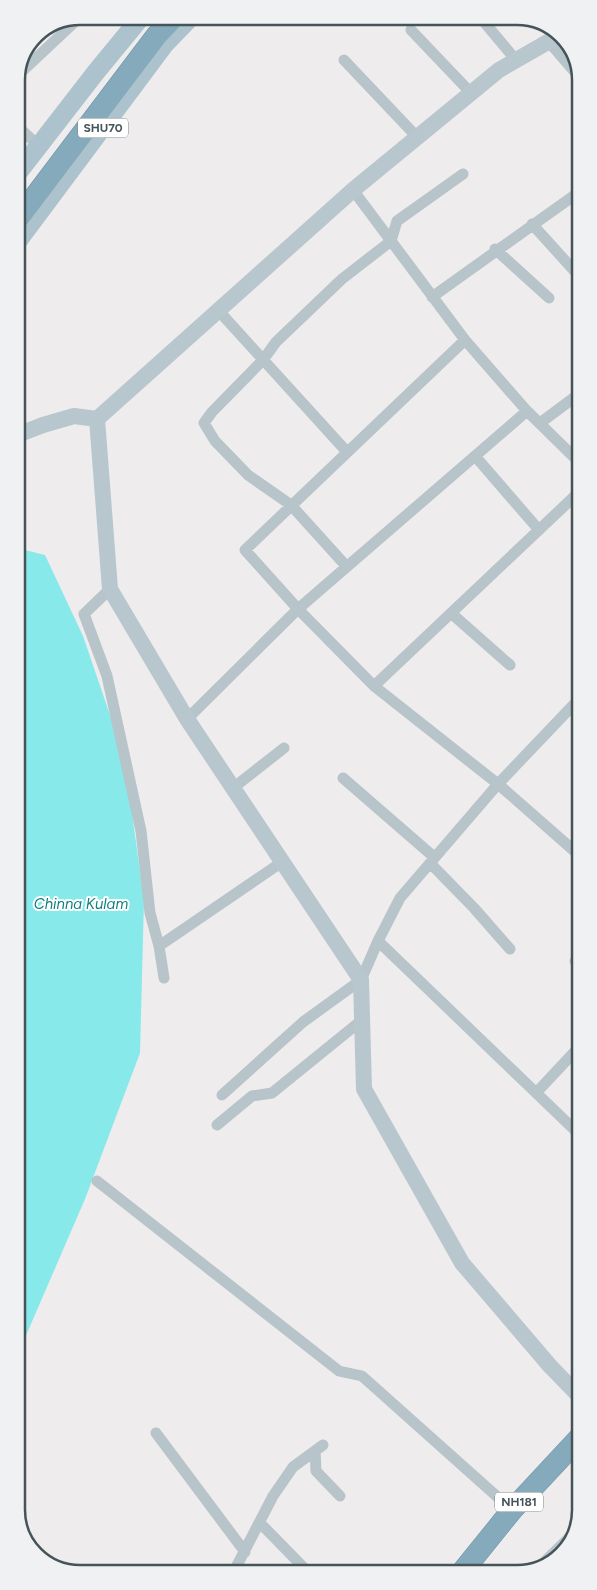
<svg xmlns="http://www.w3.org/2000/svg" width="597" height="1590" font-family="Figtree,sans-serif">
	<rect width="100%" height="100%" fill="#efeced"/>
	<path fill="#87e9ea" d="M17,548L45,555L83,636L124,756L144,900L140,1053L85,1199L18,1354Z"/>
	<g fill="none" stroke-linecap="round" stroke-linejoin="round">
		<g stroke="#6f95a7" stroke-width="22">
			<path id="highway" d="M17,220L157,35L175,16
				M462,1572L512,1510L581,1436"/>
		</g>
		<path stroke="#b7c4c9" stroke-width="11" d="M479,16L516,60
			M411,30L471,93
			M549,42L579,77
			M344,60L417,137
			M16,77L81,16
			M16,125L38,145
			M353,190L465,340L527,411L579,462
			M532,224L579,276
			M495,249L549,298
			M432,297L579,192
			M218,310L347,452
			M465,340L245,550L298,609L374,686L498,784L580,856
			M540,423L579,394
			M475,456L539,530
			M347,567L291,505L248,475L215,441L204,423L212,412L263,360L276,342L342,279L391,241L397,221L463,174
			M110,589L84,614L107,676L141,831L150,913L159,946L164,978
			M451,613L510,665
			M374,686L579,492
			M187,719L298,609L527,411
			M343,778L434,857
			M233,788L284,748
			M430,863L474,908L510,949
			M378,941L580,1135
			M159,946L282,862
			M575,961L580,955
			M536,1093L580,1046
			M222,1095L303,1022L361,980L378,941L400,898L498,784L579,699
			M217,1125L252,1096L272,1093L362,1020
			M97,1181L339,1371L362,1376L512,1510
			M156,1433L245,1552
			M315,1451L316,1471L340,1496
			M260,1523L309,1573
			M535,1571L572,1535
			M233,1573L273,1496L293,1467L323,1445"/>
		<path stroke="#b8c7ce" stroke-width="16" d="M560,35L499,70L353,190L97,419L110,589L187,719L361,980L364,1089L462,1263L550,1366L581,1398
			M17,435L43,425L74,416L97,419"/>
		<path stroke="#acc2cc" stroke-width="19" d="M17,174L96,72L142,16
			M17,242L164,45L192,16"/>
		<use href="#highway" stroke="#84aabb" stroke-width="21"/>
	</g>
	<g text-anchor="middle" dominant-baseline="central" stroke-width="4" stroke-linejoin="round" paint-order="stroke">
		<g fill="#fff" stroke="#7d878b" stroke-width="1">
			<rect x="78" y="118.5" width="50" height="19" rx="4"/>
			<rect x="495" y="1492.5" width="48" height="19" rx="4"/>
		</g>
		<g font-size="12" font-weight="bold" fill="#455459">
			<text x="103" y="128">SHU70</text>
			<text x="519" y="1502">NH181</text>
		</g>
		<g font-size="15" font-style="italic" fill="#0e7e7f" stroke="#fff">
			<text x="81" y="904">Chinna Kulam</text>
		</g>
	</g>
	<path d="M0 0H597V1590H0ZM80 25H517A55 55 0 0 1 572 80V1510A55 55 0 0 1 517 1565H80A55 55 0 0 1 25 1510V80A55 55 0 0 1 80 25Z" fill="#f0f1f2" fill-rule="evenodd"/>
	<path fill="none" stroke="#455459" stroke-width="2.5" d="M80 25H517A55 55 0 0 1 572 80V1510A55 55 0 0 1 517 1565H80A55 55 0 0 1 25 1510V80A55 55 0 0 1 80 25Z"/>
</svg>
